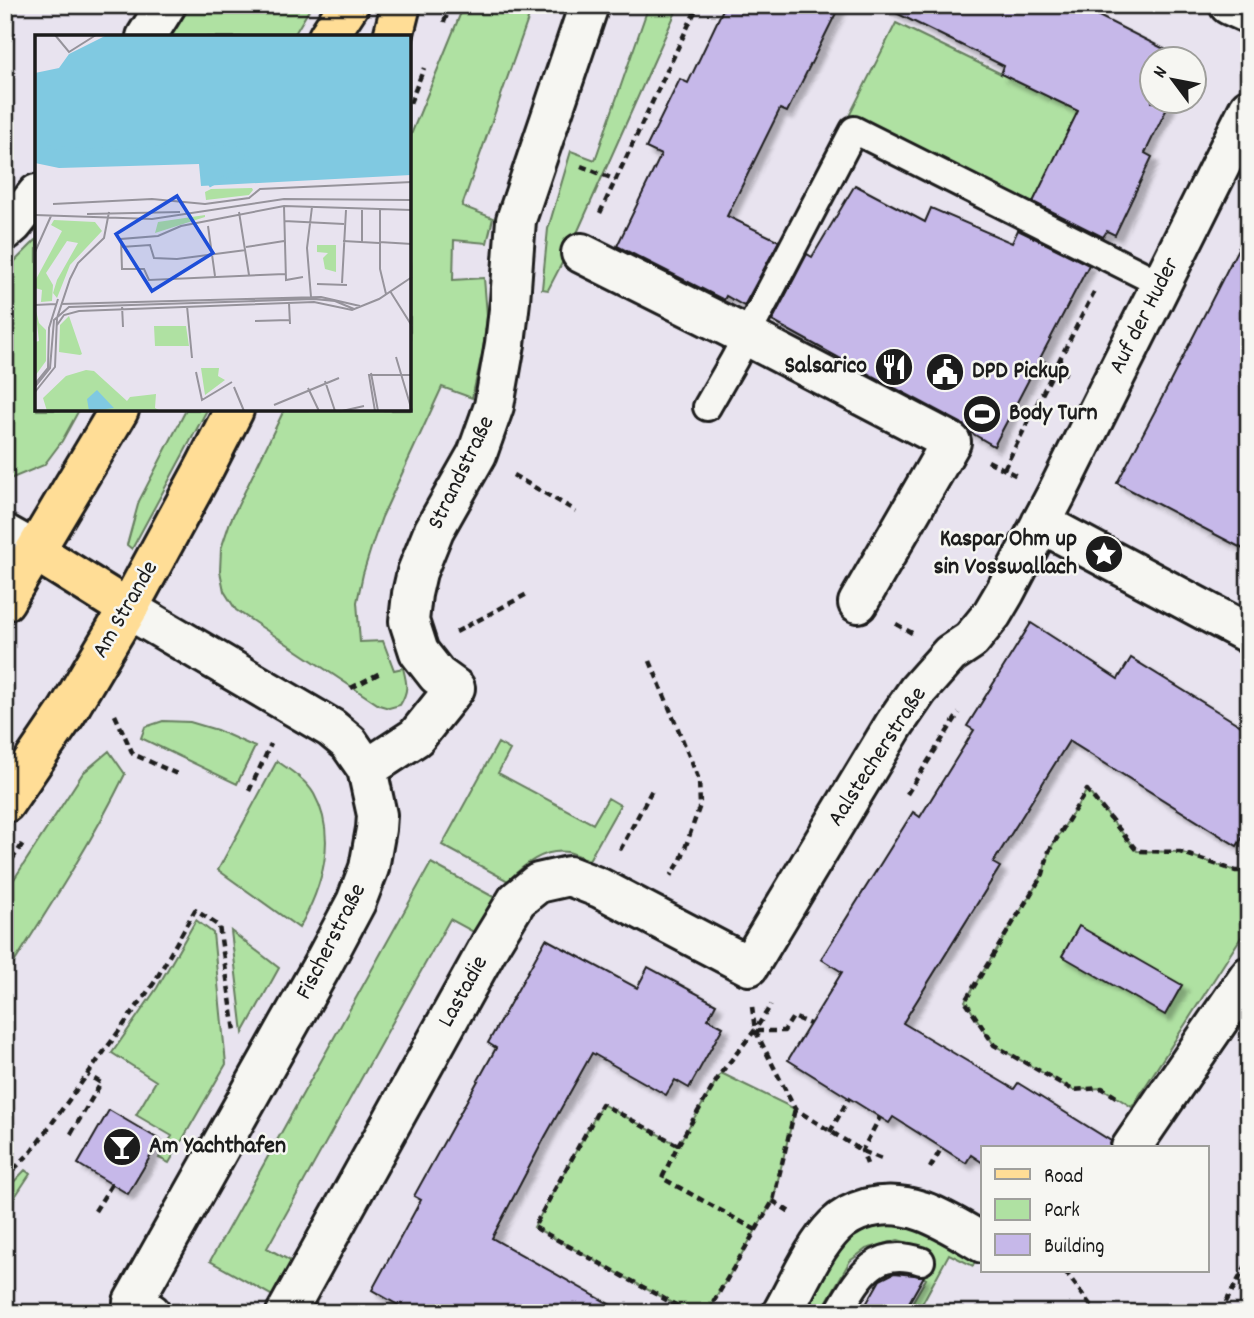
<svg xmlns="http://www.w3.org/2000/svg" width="1254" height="1318" font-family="Dekko,sans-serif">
	<defs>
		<filter id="shadow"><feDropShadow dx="6" dy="6" stdDeviation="2" flood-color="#0004"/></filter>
	</defs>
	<rect width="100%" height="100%" fill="#e8e3ef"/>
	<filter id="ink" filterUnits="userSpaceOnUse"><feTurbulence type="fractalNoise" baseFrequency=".0143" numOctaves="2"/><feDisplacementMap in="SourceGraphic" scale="14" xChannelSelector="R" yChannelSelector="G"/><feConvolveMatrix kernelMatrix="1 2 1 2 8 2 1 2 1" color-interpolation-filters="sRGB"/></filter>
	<g filter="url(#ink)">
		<path fill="#afe1a2" stroke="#667e5f" stroke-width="2" d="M191,5H312L293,37H171Z
			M464,5H533L462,206L493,218L487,243L454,240L453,280L484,278L487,315L483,350L472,398L442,387L382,517L372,545L363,574L357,602L360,642L383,641L394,670L403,668C407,684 409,690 400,705L389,708L379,705L236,610L224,591L220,571L221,549L230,522L284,410H410V137Z
			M649,5H679L573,242L548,290L542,289L548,229L571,151L595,160Z
			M896,23L1018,82L1101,104L1045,179L1026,216L845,124Z
			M37,239V410H79L62,441L44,465L5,481V271Z
			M186,410H207L132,549L127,545L139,501Z
			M163,721L190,722L217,730L255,747L237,784L141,738L145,727Z
			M498,743L510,750L498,773L593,824L608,798L620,805L589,860C582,857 575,854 568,852C544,848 523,865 508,881L442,845Z
			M109,751L125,774C91,844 47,911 5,977V893L83,773Z
			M277,761C290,770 306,780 314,794C338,837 322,888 299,928L218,870Z
			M1087,790L1137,851L1180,852L1236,871H1249V925L1132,1107L1102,1088L1073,1090L994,1045L965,1001L1043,874L1049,851Z
			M431,863L499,900L479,935L450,919L267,1248L296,1264L279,1293L273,1296L210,1261Z
			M196,920L213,933L226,1064L169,1163L159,1158L172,1136L136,1115L156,1081L112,1053L157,988Z
			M231,931L279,968L243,1033Z
			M721,1073L795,1109L773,1201L707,1313H690L534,1227L602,1104L678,1145Z
			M25,1170L30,1174L5,1212V1191Z
			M903,1220L978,1256L973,1266L949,1254L917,1313L909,1308L926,1279L917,1274L930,1249L898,1240L866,1249L850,1261L820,1313H795L846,1238L874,1223Z"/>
		<path fill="#c6b8e9" stroke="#1c1c1c" stroke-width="2" filter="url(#shadow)" d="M725,5H840L787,112L780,109L727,216L779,241L744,306L726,296L724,300L617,246L661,155L646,148L680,79L688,83Z
			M880,5H1077L1186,60H1152V102H1170L1145,153L1152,157L1115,235L1107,231L1103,237L1033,202L1078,111L1001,74L1004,66Z
			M855,185L925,222L931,208L1012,243L1018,230L1089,265L994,446L970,432L961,423L861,370L772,321L807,254L812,257Z
			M1249,227V552L1117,483L1165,392Z
			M1031,623L1118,679L1131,658L1249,731V827L1237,846L1069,741L993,863L1000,867L903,1023L1014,1089L1018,1083L1111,1141L1109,1148H983V1163L971,1155L966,1163L893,1117L889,1123L788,1060L842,972L821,959L913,812L920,817L974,730L967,726Z
			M1079,926L1182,985L1165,1015L1062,956Z
			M546,939L637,988L648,967L716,1004L708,1019L723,1027L689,1088L675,1080L666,1095L592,1053L545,1137L492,1238L625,1313H412L372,1290L421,1200L414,1196L496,1048L488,1043Z
			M109,1110L160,1140L128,1194L78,1164Z
			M894,1273L924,1276L903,1313H861L880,1280Z"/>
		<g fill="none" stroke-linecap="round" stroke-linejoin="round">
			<g stroke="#1c1c1c" stroke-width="32">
				<path id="lane" d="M707,407L734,360L854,130L1161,284
					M838,1313C858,1279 874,1245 921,1261"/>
			</g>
			<g stroke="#1c1c1c" stroke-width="44">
				<path id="street" d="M1229,5L1249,14
					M146,37L166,5
					M5,231L13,224L37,194
					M581,253L747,336L951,442L858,603
					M1041,523L1249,634
					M5,534L35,551
					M128,609L331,728L349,743L367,769L377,815L376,829L369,868L356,902L323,964L133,1302L151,1313
					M367,769L416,737L455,688L437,675L419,652L409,621L412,594L417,572L434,530L477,454L494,406L505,344L510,301L516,220L589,5
					M1131,1148L1249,976
					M286,1313L492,941L517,900L538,883L569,876L600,888L749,966L894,725L918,690L950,654L971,640L992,614L1005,592L1056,495L1249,108
					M782,1313C798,1285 813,1248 835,1226C844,1217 857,1211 868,1208C912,1197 947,1222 983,1243"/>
			</g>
			<g stroke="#1c1c1c" stroke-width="44">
				<path id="primary" d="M328,37L349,5
					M393,37L401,5
					M35,551L128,609
					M5,601L119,410
					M5,803L67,712L128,609L205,467L234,410"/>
			</g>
			<path stroke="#1c1c1c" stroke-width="4.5" stroke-dasharray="7 5" stroke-linecap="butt" d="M444,22L451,5
				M410,103L424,68
				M581,166L616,180
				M600,213L698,5
				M1039,360L1068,375
				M988,461L1017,476
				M1004,469L1094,292
				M513,475L576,511
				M896,624L912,633
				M456,632L529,593
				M650,661L699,780L700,805L681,860L671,876
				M351,688L380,673
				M115,715L133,754L177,774
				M249,791L271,744
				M907,794L959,713
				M620,850L652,790
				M5,870L24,842
				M752,1007L755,1030L795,1109L862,1151L884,1160
				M756,1031H784L793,1017L810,1024
				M1116,1097L1102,1088L1073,1090L994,1045L965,1001L1043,874L1049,851L1087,790L1137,851L1180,852L1236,871H1249
				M830,1132L849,1098
				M71,1134L101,1083L88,1075
				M678,1145L602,1104L534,1227L690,1313
				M867,1164L862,1151L880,1117
				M930,1168L942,1147
				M5,1178L31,1152L154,983L195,910L219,926L235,1031
				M773,1201L790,1212
				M95,1211L112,1184
				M756,1230L662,1178L678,1145L721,1073L755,1030L771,1005
				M1065,1271L1094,1310V1313
				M707,1313L773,1201L795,1109
				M1220,1313L1249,1260"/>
			<use href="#lane" stroke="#f6f6f2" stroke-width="26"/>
			<use href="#street" stroke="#f6f6f2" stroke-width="38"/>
			<use href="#primary" stroke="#ffdd96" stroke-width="38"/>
		</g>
	</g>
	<defs>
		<g id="restaurant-disc" transform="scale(2.0125)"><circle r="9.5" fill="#1c1c1c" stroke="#f6f6f2"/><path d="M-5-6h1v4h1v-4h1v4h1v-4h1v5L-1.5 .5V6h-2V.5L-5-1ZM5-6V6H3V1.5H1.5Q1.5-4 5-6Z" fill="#fff"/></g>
		<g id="civic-disc" transform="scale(2.0125)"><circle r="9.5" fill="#1c1c1c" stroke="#f6f6f2"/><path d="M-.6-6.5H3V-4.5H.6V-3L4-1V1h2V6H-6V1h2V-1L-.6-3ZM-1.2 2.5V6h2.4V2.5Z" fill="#fff"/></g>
		<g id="stadium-disc" transform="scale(2.0125)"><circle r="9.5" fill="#1c1c1c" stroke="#f6f6f2"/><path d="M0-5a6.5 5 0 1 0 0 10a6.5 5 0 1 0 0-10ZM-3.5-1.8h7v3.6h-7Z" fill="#fff"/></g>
		<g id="sight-disc" transform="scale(2.0125)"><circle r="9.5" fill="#1c1c1c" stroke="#f6f6f2"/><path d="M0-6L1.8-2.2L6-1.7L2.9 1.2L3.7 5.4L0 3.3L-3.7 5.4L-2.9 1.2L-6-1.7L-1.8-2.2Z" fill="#fff"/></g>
		<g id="bar-disc" transform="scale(2.0125)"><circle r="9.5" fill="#1c1c1c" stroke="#f6f6f2"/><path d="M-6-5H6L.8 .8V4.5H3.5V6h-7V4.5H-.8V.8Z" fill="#fff"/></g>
	</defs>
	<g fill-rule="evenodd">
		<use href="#restaurant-disc" x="894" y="367"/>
		<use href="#civic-disc" x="945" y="372"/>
		<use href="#stadium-disc" x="982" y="414"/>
		<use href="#sight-disc" x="1104" y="554"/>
		<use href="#bar-disc" x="122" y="1147"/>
	</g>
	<g text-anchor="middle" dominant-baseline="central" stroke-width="5" stroke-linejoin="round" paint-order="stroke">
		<g font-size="24" fill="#1c1c1c" stroke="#f6f6f2">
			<text transform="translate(1145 316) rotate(-63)">Auf der Huder</text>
			<text transform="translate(462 473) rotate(-64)">Strandstraße</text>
			<text transform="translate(126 610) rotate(-60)">Am Strande</text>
			<text transform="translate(878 757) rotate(-57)">Aalstecherstraße</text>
			<text transform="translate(332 942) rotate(-63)">Fischerstraße</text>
			<text transform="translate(464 992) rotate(-61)">Lastadie</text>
		</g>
		<g font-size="24" font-weight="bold" fill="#1c1c1c" stroke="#f6f6f2" text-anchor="start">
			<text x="867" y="367" text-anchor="end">Salsarico</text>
			<text x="972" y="372">DPD Pickup</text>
			<text x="1009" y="414">Body Turn</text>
			<text x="1077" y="540" text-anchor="end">Kaspar Ohm up<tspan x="1077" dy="28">sin Vosswallach</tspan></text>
			<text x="149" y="1147">Am Yachthafen</text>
		</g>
	</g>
	<g transform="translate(35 35)">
		<rect width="376" height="376" fill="#e8e3ef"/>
		<path d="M176,154L217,153L218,155L214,160L171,165L170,157ZM170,180V182L120,198L123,187ZM19,185L60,187L67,196L35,230L22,263L18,258L22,245L43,208L32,206L11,238L18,250L17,266L6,267L7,255L0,253V246L27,196L16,190ZM282,210H301V237L290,234L288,223L293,218L282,217ZM0,272L4,288L11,295V326L0,341V307L4,306ZM34,281L47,319L45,320L24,317L25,290ZM119,291H151L154,311H120ZM166,333H184L183,341L190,345L170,360ZM51,335L59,336L92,366L95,362L121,359L120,373L126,376H12L8,363L31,341Z" fill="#afe1a2"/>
		<path d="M72,0H376V140L166,151L164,129L24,133L0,128V38L24,33L34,19ZM62,355L78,372L79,373L54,376L52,364Z" fill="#80c9e1"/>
		<path fill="none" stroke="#80c9e1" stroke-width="3.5" d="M0,111L56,115L142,107L209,110L212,122L206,133L174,151"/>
		<path fill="none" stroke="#96939b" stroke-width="2" d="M20,0L34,17L61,0M18,169L117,164L170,169L214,163L225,154L377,147M249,171L251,245L268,242M345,175V234L351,259M204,177L214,240M52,179L145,177M0,180L117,184L249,164L377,165M249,186L309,189M173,191L180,241M308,206L344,208M344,207L377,209M327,208V175M86,212L115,210L119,223L142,224L211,215M211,212L249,206M0,217L16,181M250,239L114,245L109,234H87L86,204L123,201L146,191L249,171L377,175M307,248L311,175M282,249L312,250M355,256L377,291M276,262L272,213L277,172M254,268L255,289M26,269L286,262L325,271M0,270L21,269M87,270L88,292M152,271L157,323M220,286L254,285M22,290L29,280L44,276L279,267L317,275L344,264L377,242M361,322L377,376M161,337L167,365L197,347M336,338L343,376M290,346L300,376M0,349L13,333L14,293L23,264M0,352L15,333L19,285L34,272L279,264L300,266L319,274M199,352L209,376M273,353L284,376M0,357L20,332L22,283L35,244L43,228L69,203L74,177M239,370L304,343M307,376L329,371M340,376L334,340H377"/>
		<path fill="#1d4ed8" fill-opacity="0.15" stroke="#1d4ed8" stroke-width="3.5" d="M142,161L178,218L117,256L81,199Z"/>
		<rect width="376" height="376" fill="none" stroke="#1c1c1c" stroke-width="3.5"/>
	</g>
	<rect width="1254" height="1318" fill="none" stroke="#f6f6f2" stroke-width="28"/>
	<rect x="14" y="14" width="1226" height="1290" fill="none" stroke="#1c1c1c" stroke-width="2.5" filter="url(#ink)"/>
	<rect x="981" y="1146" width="228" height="126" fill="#f6f6f2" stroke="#9f9f9c" stroke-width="2"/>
	<rect x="995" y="1169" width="35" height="10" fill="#ffdd96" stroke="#9f9f9c" stroke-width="2"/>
	<text x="1044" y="1182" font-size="21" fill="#1c1c1c">Road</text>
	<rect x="995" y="1199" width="35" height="21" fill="#afe1a2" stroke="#9f9f9c" stroke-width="2"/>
	<text x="1044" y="1216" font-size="21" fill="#1c1c1c">Park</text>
	<rect x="995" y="1234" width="35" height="21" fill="#c6b8e9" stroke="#9f9f9c" stroke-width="2"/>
	<text x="1044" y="1252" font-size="21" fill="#1c1c1c">Building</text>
	<g transform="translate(1173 80) rotate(302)"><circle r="33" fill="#f6f6f2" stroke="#9f9f9c" stroke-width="2"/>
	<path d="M0-5L12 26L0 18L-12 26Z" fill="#1c1c1c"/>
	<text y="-10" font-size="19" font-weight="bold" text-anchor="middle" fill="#1c1c1c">N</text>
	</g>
</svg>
